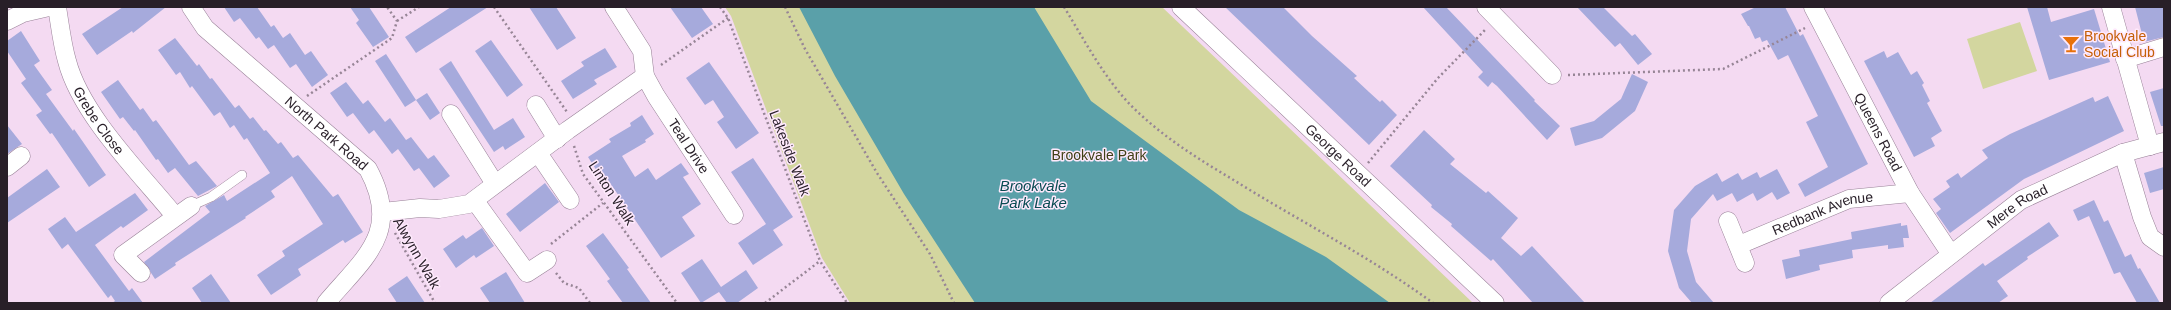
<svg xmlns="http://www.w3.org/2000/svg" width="2171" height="310" font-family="Arial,sans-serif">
	<rect width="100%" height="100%" fill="#f4daf2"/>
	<path fill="#d3d69f" d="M725,7H1162L1473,303H850L822,258L731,16Z
		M2020,22L2037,71L1983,89L1967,39Z"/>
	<path fill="#5aa0a9" d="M799,7H1034L1091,101L1239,210L1326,257L1390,303H975L904,194L835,76Z"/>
	<path fill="#a6aadc" d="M123,7H166L133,33L132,31L97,55L82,34Z
		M224,7H257L271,27L274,25L283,38L290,33L305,55L311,51L328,75L312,87L296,64L290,68L274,45L268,49L259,37L256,39L240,18L234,22Z
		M350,7H369L389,37L373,47L356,23L359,20Z
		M451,7H488L416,53L405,37Z
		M529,7H556L576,38L557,50Z
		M670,7H701L713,24L692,38Z
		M1225,7H1283L1312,36L1357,76L1354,78L1369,92L1380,102L1382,100L1397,115L1369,145Z
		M1423,7H1446L1535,100L1534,101L1560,126L1547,140L1497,86L1492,82L1488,87L1478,77L1483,72Z
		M1577,7H1603L1632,36L1635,34L1652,54L1638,65L1620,43L1615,47Z
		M1756,7H1785L1800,36L1803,34L1868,164L1805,197L1798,184L1828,167L1806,122L1818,116L1788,55L1778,60L1767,40L1762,42L1760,37L1755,39L1749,26H1748L1741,14Z
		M2027,7H2047L2051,22L2094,9L2110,62L2049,80Z
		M2135,7H2164V37L2144,42Z
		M21,31L40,61L34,65L52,90L46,94L73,131L74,129L106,175L89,187L52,133L50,134L36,115L42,111L21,83L26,79L7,51V41Z
		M175,38L197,66L199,64L210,79L212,78L235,108L239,105L250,119L253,117L264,131L266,130L278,144L281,142L293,158L298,155L333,197L338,194L363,232L345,243L343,240L298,269L301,275L271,295L257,275L285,256L282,251L323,224L292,176L271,191L275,197L245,217L246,218L175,263L176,265L155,279L144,262L210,212L205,206L224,195L227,201L270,173L247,138L244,140L234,125L230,128L220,112L214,116L192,86L190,88L180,72L176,75L166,61L158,50Z
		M491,40L523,85L507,97L475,51Z
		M605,48L617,67L594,80L597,84L573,99L561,81L584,66L581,62Z
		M1884,51L1887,58L1898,52L1911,75L1917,71L1924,83L1922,85L1930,101L1927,103L1942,131L1931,138L1935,146L1914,157L1864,61Z
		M386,54L416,100L405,107L375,61Z
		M451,61L494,130L513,118L525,137L505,150L503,146L494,152L439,69Z
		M709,62L759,133L736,149L717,122L724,117L713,100L705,105L686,78Z
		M1632,74L1648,82L1635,111L1602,138L1575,146L1570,128L1594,121L1621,99Z
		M118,80L140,110L143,108L153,122L156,120L189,165L196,161L217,186L198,196L175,168L168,173L158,159L156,160L135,130L134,131L123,117L120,119L101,92Z
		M346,82L363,104L368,100L385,122L390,118L406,140L411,137L428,159L434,155L450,176L434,188L419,168L414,171L398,149L392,154L374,130L369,134L353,113L347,117L330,93Z
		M2164,88V126H2161L2150,92Z
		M427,93L440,113L430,120L416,100Z
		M2108,96L2124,131L2024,179L1950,233L1936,213L1941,209L1933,199L1950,187L1946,181L1958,173L1961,178L1988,158L1982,150L2010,134L2093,97L2095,102Z
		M642,115L654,134L645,140L646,142L622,156L635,177L648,168L656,180L681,163L689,174L683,177L701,204L682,217L695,236L661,258L606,177L602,179L588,157L611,142L609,139L631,126L630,123Z
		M7,125L22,144L7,154Z
		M1424,130L1455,159L1450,164L1486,193L1488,191L1518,218L1501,238L1521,256L1532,246L1585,303H1533L1493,259L1491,261L1451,226L1452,224L1431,207L1432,205L1390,166Z
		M753,158L793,217L773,230L783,245L753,265L738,243L766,224L731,172Z
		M2164,167V189L2150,193L2144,173Z
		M47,169L60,187L7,223V198Z
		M1777,169L1790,193L1777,200L1772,192L1757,201L1753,193L1737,202L1732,193L1717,201L1713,194L1691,219L1687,251L1696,282L1714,303H1692L1679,288L1668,251L1674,210L1695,186L1717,173L1722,182L1738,173L1742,180L1757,172L1760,178Z
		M545,183L559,202L520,232L506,214Z
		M135,193L148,210L123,228L121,226L95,245L129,291L132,288L143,303H112L115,301L111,295L108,298L68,244L62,249L48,229L65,217L76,232Z
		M2094,200L2104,222L2108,220L2125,257L2131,254L2138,269L2140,268L2160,303H2137L2120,272L2114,274L2089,216L2078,221L2073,210Z
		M2049,222L2059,236L2027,257L2028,259L1997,281L2008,296L1998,303H1930L1983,263L1985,266Z
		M1901,223V226L1907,225L1909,238H1903L1904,247L1888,249V245L1852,250L1853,258L1819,265L1820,270L1786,279L1782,260L1800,256L1799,250L1852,239L1851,232Z
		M482,228L494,246L476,258L474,255L456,268L443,249L463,235L466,239Z
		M603,233L629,268L627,269L651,303H623L607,281L610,279L586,246Z
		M702,259L721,287L746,270L758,288L737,303H727L719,292L701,303L681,273Z
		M506,272L525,303H490L480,288Z
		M211,274L231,303H202L192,288Z
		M407,276L425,303H397L388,289Z"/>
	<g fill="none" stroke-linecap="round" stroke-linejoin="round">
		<g stroke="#998298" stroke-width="10">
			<path id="service" d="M191,206L211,197L242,175"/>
		</g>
		<g stroke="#998298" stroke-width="19">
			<g id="minor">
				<path id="s1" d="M57,7C60,25 62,44 67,61C81,115 140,173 175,216"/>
				<path id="s2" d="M191,7L205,28L368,169C402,232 365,257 326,303"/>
				<path id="s3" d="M614,7L642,51L645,76L656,96L734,215"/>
				<path id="s4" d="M1181,7L1495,303"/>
				<path d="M1486,7L1552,75"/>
				<path id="s5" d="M1813,7L1910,193L1950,253"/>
				<path d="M2111,7L2150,146"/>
				<path d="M7,21L23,13L49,7"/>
				<path d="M2125,59L2164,47"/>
				<path d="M536,105L557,139"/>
				<path d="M451,114L495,184"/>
				<path d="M538,153L570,200"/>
				<path d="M2123,153L2142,217L2150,237L2164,247"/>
				<path d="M7,167L21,156"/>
				<path d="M475,201L527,273L547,260"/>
				<path d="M383,212L420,208L439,209L469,204L568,130L645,76"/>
				<path d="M1728,221L1745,263"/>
				<path id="s6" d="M1739,245L1849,199L1910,193"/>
				<path d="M141,273L123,255L191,206"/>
				<path id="s7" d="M1889,303L2021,200L2123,153L2164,142"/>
			</g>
		</g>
		<path stroke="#978596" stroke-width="2.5" stroke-dasharray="2 3" stroke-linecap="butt" d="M494,7L567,112
			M720,7L728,18L820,261L847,303
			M785,7L805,49L877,173L930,254L954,303
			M1064,7C1087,44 1108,86 1141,115C1168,140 1200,160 1232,179C1299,221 1369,256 1433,303
			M397,21L419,7
			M661,65L728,18
			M1568,75L1723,69L1805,28
			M307,96L392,38L397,21L387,7
			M574,146L583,174L677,303
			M1368,163L1438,78L1485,30
			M395,233L435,303
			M551,244L603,203
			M556,273L564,283L579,288L590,303
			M765,303L820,261"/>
		<use href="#service" stroke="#fff" stroke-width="9"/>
		<use href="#minor" stroke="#fff" stroke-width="18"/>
	</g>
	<defs>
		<g id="bar-bare" transform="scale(1.38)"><path d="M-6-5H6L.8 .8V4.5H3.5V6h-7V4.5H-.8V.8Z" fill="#e8710a" stroke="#fee9fc" stroke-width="2.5" paint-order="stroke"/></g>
	</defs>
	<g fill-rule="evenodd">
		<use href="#bar-bare" x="2071" y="44"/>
	</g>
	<g text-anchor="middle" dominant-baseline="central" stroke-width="3" stroke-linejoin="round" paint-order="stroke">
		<g font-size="14" fill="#c56008" stroke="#fee9fc" text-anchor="start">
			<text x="2084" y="36">Brookvale<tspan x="2084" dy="16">Social Club</tspan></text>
		</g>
		<g font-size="14" fill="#281f28" stroke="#fee9fc">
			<text stroke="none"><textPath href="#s1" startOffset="123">Grebe Close</textPath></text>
			<text stroke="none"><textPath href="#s5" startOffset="141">Queens Road</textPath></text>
			<text stroke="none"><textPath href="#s2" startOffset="186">North Park Road</textPath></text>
			<text stroke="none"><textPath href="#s3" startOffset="160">Teal Drive</textPath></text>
			<text transform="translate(790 153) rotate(69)">Lakeside Walk</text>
			<text stroke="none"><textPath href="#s4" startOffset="216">George Road</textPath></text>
			<text transform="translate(612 193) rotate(57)">Linton Walk</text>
			<text stroke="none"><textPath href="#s7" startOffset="161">Mere Road</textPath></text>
			<text stroke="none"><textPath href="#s6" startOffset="90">Redbank Avenue</textPath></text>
			<text transform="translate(417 253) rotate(60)">Alwynn Walk</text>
		</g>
		<g font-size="14" fill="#3e3f15" stroke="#fee9fc">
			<text x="1099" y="155">Brookvale Park</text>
		</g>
		<g font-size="15" font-style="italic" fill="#094b52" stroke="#fee9fc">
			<text x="1033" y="185">Brookvale<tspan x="1033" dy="17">Park Lake</tspan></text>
		</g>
	</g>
	<rect width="2171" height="310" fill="none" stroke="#281f28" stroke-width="16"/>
</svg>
